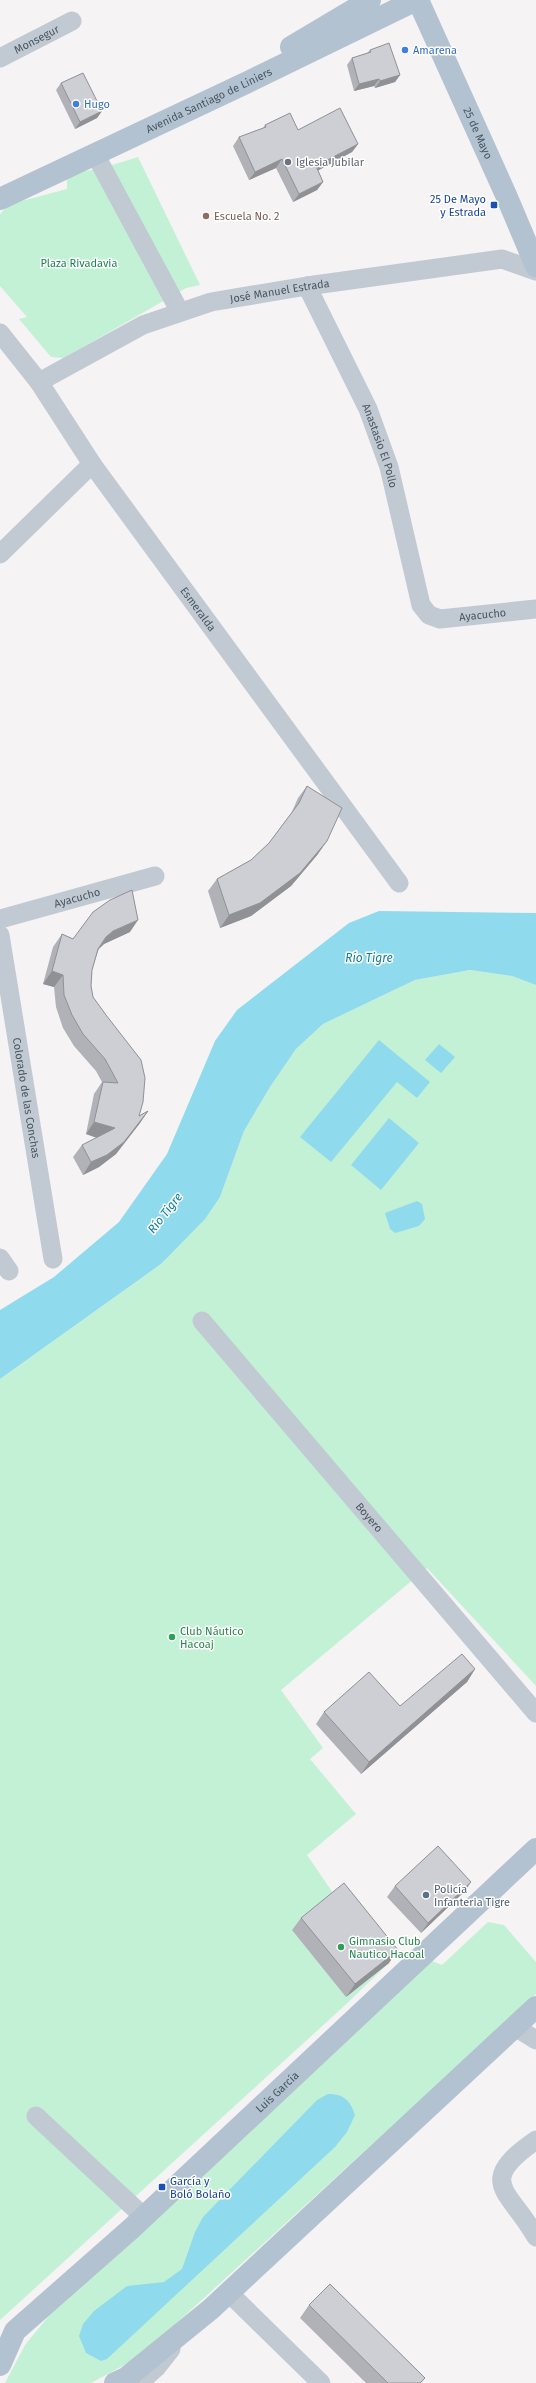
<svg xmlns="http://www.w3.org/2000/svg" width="536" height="2383" font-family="'Fira Sans',sans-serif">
	<rect width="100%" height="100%" fill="#f5f3f3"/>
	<path fill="#c3f1d5" d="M138,157L200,285L186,288L64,358L51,357L19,319L27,317L0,286V214L10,204L67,189V178L76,173L106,167Z
		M470,970L512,976L536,985V1686L427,1568L281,1690L323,1748L310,1759L356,1814L307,1855L335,1896L389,1963L342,2008L0,2320V1379L161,1264L220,1197L244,1131L270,1087L296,1049L323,1024L415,980Z
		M488,1922L504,1925L536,1962V1994L146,2351L126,2364L91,2383H5L25,2345L56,2307L430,1960L442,1965Z"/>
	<path fill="#90daee" d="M379,911L536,913V985L512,976L470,970L415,980L323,1024L296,1049L270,1087L244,1131L220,1197L205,1219L161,1264L0,1379V1310L54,1277L119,1222L167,1154L215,1041L237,1010L349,923Z
		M379,1040L430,1082L417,1098L397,1082L331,1162L300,1137Z
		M439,1044L455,1057L441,1073L425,1060Z
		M389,1118L419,1143L381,1190L351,1165Z
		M417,1201L422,1204L425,1219L419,1226L395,1233L390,1229L385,1213Z
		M328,2094C344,2094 350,2100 355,2115L347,2132L335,2147L107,2359L101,2361L86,2353L79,2336L83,2324L94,2311L127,2286L164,2282L182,2269L195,2232L203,2217L317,2100Z"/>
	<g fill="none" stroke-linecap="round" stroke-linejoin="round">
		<g stroke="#c1cad2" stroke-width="19">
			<path id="s1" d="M0,58L72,21"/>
			<path d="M95,154L180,312"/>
			<path id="s2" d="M307,286L368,409L389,467L421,605L429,615L440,619L536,609"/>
			<path id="s3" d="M0,333L39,382L92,464L399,883"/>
			<path id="s4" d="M39,382L143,325L211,302L307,286L502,259L536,271"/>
			<path d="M0,554L92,464"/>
			<path id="s5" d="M0,919L155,876"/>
			<path id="s6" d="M0,935L53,1259"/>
			<path d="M0,1258L9,1271"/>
			<path id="s7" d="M202,1321L536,1713"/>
			<path d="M515,2027L536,2040"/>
			<path d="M36,2116L144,2217"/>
			<path d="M536,2140C474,2183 510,2190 536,2237"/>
			<path d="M228,2292L321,2383"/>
			<path d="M139,2383L156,2368L171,2349"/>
		</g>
		<g stroke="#b3c2d1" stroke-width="22">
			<path id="s8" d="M418,0L506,195L536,266"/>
			<path d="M291,47L370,0"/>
			<path id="s9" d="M0,199L248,82L416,0"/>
			<path id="s10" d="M0,2365L15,2331L132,2228L536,1849"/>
			<path d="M115,2383L126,2378L211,2309L536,2007"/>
		</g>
	</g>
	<path fill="#b0b2b7" d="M370,50L400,75L395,82L375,88L374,86L354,91L347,65L352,58L367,53Z
		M61,83L102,111L97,118L75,129L56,90Z
		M265,125L298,130L358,144L352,152L318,170L323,182L317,190L293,202L276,168L249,180L233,146L239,137L263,128Z
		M307,786L318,854L291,886L251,916L220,928L208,891L217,879L251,860L269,843L291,814L298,798Z
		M130,932L104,944L99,948L92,970L91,986L93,997L139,1116L148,1111L140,1123L116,1154L99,1167L83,1175L73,1157L82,1145L97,1138L86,1134L94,1094L102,1082L96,1071L74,1046L63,1028L56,1007L54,987L43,984L53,947L62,934L73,939Z
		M475,1669L467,1682L361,1774L316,1724L324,1712L400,1706Z
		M471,1882L464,1892L421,1933L387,1897L395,1886Z
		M301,1918L389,1963L346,1997L292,1930Z
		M309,2305L425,2378L421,2383H366L300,2318Z"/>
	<path fill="#909195" d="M400,75L395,82L375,88L380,81Z
		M379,79L374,86L354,91L359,84Z
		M102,111L97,118L75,129L80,122Z
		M358,144L352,152L310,175L316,166Z
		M282,159L276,168L249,180L255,172Z
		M323,182L317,190L293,202L299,194Z
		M327,841L318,854L291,886L251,916L220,928L229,915Z
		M138,920L130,932L104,944L98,950L106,937L113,931Z
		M52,971L63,975L54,987L43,984Z
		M148,1111L140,1123L116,1154L99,1167L83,1175L91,1162Z
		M94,1122L115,1128L106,1141L86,1134Z
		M475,1669L467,1682L361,1774L369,1762Z
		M471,1882L464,1892L421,1933L428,1923Z
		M398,1950L389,1963L346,1997L355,1984Z"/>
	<path fill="#cdcfd5" stroke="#909195" d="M389,43L400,75L380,81L379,79L359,84L352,58L371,52L370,50Z
		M83,73L102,111L80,122L61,83Z
		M340,108L358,144L316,166L323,182L299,194L282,159L255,172L239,137L266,127L265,125L290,113L298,130Z
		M307,786L342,808L327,841L300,873L260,903L229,915L217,879L251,860L269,843L299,803Z
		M132,890L138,920L113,931L106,937L98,949L92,970L91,986L93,997L106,1015L141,1060L145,1078L143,1102L139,1116L148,1111L124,1142L107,1155L91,1162L82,1145L115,1128L94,1122L103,1082L118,1083L105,1059L83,1034L72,1015L64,995L63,975L52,971L62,934L73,939L93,912L110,900Z
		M462,1654L475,1669L369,1762L324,1712L369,1672L400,1706Z
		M438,1846L471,1882L428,1923L395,1886Z
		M344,1883L398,1950L355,1984L301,1918Z
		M330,2284L425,2378L420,2383H388L309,2305Z"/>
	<g fill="#3f7fe0" stroke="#fff" stroke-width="1.5">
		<circle cx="405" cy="50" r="4"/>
		<circle cx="76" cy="104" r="4"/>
	</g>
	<circle fill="#6b7280" stroke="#fff" stroke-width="1.5" cx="288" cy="162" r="4"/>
	<g fill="#1a4fb4" stroke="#fff" stroke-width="1.5">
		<rect x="490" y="201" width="8" height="8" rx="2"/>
		<rect x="158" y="2183" width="8" height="8" rx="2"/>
	</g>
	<circle fill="#8d6e63" stroke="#fff" stroke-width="1.5" cx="206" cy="216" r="4"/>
	<g fill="#2e9e5b" stroke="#fff" stroke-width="1.5">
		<circle cx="172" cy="1637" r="4"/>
		<circle cx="341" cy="1947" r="4"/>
	</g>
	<circle fill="#5c6f8a" stroke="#fff" stroke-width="1.5" cx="426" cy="1895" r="4"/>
	<g text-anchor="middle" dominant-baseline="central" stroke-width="3" stroke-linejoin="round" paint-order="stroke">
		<g font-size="11" fill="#4a5661" stroke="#fff">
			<text stroke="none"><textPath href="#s1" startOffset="41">Monsegur</textPath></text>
			<text stroke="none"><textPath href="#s9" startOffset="231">Avenida Santiago de Liniers</textPath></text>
			<text stroke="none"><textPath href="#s8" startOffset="146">25 de Mayo</textPath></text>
			<text stroke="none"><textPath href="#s4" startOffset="260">José Manuel Estrada</textPath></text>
			<text stroke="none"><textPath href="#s2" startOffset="176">Anastasio El Pollo</textPath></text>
			<text stroke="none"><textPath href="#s3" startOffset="340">Esmeralda</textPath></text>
			<text stroke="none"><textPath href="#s2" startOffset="408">Ayacucho</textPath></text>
			<text stroke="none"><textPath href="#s5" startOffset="80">Ayacucho</textPath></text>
			<text stroke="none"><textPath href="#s6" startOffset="165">Colorado de las Conchas</textPath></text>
			<text stroke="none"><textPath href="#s7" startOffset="258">Boyero</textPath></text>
			<text stroke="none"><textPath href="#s10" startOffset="392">Luis García</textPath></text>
		</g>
		<g font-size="11" fill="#366cbe" stroke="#fff" text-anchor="start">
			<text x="413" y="50">Amarena</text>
			<text x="84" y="104">Hugo</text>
		</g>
		<g font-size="11" fill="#5b616d" stroke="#fff" text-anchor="start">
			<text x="296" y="162">Iglesia Jubilar</text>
		</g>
		<g font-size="11" fill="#164399" stroke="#fff" text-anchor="end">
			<text x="486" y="199">25 De Mayo<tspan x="486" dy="13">y Estrada</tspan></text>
			<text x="170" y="2181" text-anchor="start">García y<tspan x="170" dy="13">Boló Bolaño</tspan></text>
		</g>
		<g font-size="11" fill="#785e54" stroke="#fff" text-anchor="start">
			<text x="214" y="216">Escuela No. 2</text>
		</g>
		<g font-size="11" fill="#17864f" stroke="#fff">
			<text x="79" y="263">Plaza Rivadavia</text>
		</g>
		<g font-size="11" fill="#27864d" stroke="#fff" text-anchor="start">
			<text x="180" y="1631">Club Náutico<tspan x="180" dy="13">Hacoaj</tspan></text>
			<text x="349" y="1941">Gimnasio Club<tspan x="349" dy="13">Nautico Hacoal</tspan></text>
		</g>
		<g font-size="11" fill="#4e5e75" stroke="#fff" text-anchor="start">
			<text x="434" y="1889">Policía<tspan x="434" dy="13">Infanteria Tigre</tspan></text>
		</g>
		<g font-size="12" font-style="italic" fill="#0c7c9b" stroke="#fff">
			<text x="369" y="958">Río Tigre</text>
			<text transform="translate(165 1213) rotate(-52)">Río Tigre</text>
		</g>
	</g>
</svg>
